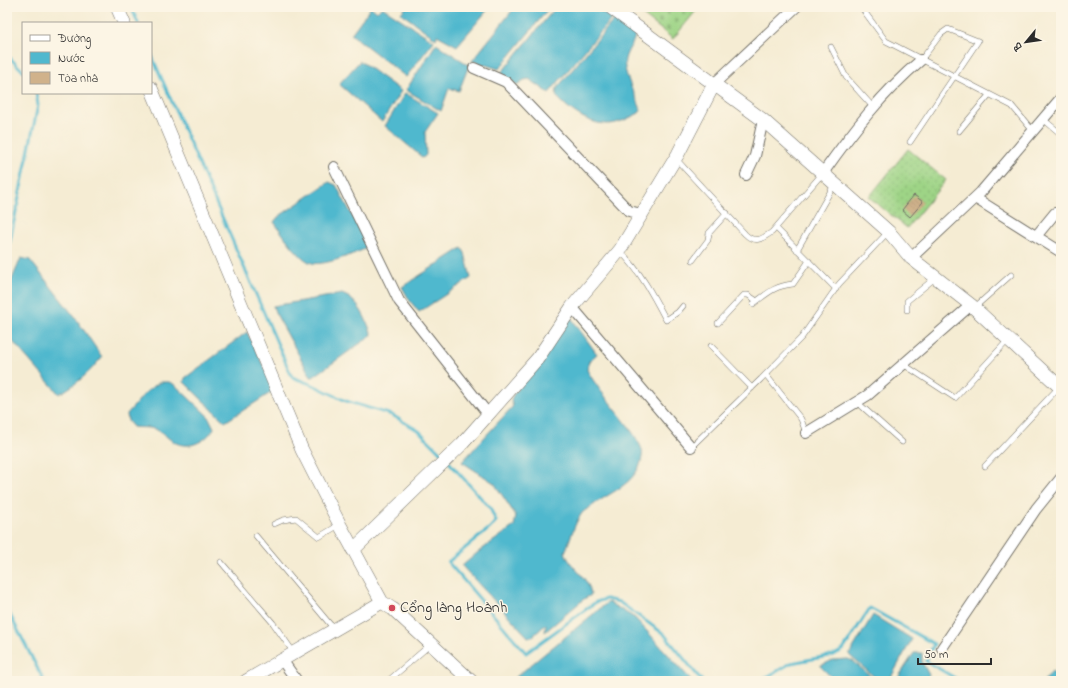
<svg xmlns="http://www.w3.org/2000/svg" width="1068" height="688" font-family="'Indie Flower',sans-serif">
	<defs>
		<pattern id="grass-dots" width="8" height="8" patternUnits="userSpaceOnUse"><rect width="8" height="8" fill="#9ed486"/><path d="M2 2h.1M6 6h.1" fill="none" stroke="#88b674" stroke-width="1.8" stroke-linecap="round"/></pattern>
		<pattern id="cemetery-stones" width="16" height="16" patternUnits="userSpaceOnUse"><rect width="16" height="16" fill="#9ed486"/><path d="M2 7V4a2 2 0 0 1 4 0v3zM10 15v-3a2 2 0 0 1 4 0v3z" fill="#88b674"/></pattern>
		<pattern id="building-back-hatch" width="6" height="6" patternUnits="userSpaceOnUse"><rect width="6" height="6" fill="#d0b28b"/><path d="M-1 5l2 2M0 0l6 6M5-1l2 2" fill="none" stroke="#a99172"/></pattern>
	</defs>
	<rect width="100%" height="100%" fill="#fcf5e5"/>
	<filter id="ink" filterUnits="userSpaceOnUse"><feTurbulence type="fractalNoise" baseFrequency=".025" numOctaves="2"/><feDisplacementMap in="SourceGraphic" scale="8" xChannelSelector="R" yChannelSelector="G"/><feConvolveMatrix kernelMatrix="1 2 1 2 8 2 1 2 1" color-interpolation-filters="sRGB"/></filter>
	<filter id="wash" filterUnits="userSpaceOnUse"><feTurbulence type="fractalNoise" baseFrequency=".012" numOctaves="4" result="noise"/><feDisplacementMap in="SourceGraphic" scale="16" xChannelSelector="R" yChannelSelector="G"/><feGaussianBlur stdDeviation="0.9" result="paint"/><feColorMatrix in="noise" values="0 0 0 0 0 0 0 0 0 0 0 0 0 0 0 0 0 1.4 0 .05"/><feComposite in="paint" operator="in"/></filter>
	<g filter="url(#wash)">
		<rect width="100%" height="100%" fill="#f5ecd3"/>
		<path fill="url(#grass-dots)" stroke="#648058" d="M908,149L946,180L907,228L869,197Z"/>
		<path fill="url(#cemetery-stones)" stroke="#648058" d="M633,7H699L673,39Z"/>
		<path fill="#50b8ce" stroke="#3e727c" d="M371,7L377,12L382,7L434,41L406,77L351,34Z
			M406,7H490L457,46L437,35L436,39L401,13Z
			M515,7H550L499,69L472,61Z
			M556,7H600L614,16L549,93L529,79L524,80L517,85L501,73Z
			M619,18L635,30C636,43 628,47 625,59C622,73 637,97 641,110L639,113C633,116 626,120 619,122C595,130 571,112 556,96L557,88L613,21Z
			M436,44L469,65L459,91L449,88L441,111L406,90Z
			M360,61L401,91L382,122L339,84Z
			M405,93L438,113L425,132L426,155L423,158L385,126Z
			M329,182L336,185L367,243L365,249C353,254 321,268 309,262C297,256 282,233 274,222L278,217Z
			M462,248L465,253L471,278L419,312L410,301L402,287Z
			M21,258L30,260L77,320L102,357C90,372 76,385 59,394L7,335V304L10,284Z
			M342,294C359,300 366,319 372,335L313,377H311L275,312L273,306Z
			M571,318L597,354L589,361L587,370C602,397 626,418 640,445C644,452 642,458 640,465C630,487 610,492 592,506C589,508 585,510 582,513C574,524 570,540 565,552C570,569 590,577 591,595L584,599L545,632L546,624L532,637H528L462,566L477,553L514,526L516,516L494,483L462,462L513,406L511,401L513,395Z
			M247,332L275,390L225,422L184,382L185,378Z
			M160,382H169L175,385L208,416L214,428C206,442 189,450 174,442C167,438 163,432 155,429C149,427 140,428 133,427L128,421L127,414L146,392Z
			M608,602L635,618L692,681H511Z
			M873,615L912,639L889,681H879L849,655Z
			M914,653H922V662L929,675L925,681H896Z
			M848,659L853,661L876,681H835L820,666L833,660Z
			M1052,671L1061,678V681H1044Z"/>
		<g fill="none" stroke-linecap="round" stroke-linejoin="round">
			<path stroke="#50b8ce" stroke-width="3" d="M131,7L138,23
				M151,54L292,377L313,385L346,401L392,415L419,431L445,457
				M7,55L23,71
				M7,255L38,105L36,93
				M448,461L490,508L496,521L490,528L448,562L526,653L596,602L606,599L619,602L664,634L702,681
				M7,609L44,681
				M760,681L791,663L834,655L843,650L870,608L934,644L926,661L960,681"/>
		</g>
		<g id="blocks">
			<path fill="url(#building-back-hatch)" d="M914,195L923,202L910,217L902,210Z"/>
		</g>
	</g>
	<g filter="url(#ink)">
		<use href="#blocks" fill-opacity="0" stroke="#726f66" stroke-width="1"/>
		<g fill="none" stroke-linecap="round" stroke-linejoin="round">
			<g stroke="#726f66" stroke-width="6">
				<path id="service" d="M861,7L886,41L1012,106L1033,131
					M831,47L846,77L873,107
					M1043,119L1061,134
					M959,131L989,95
					M910,142L978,41L948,29L941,34L921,60
					M676,159L745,234C755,244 762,239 772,232L822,174
					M776,228L836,289
					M797,250L834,185
					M620,251C640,271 653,295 666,320L678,312L683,306
					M693,260L708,240L709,233L727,213
					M753,304C768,293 774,286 793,284L809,261
					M975,307L1011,275
					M907,310V301L935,278
					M718,323L744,295H748L757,301
					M711,346L752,388
					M903,364L955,398L1008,340
					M766,375L801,419L806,433
					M857,402L902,442
					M691,447L761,379L802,337L839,284L888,232
					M985,466L1059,387
					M274,524L283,520L296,518L319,537L339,525
					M256,536L334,629
					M221,562L273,623L294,653
					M388,681L431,644"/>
			</g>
			<g stroke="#726f66" stroke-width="12">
				<path id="minor" d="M474,68L506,82L629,211L642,214
					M714,84L796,7
					M334,167L399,301L488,414
					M823,173C852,132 882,93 921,60
					M746,175L755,156L763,120
					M975,198L1061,252
					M1037,235L1055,213
					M911,258L981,192L1061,98
					M572,307L691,447
					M806,433L868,395L971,305
					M942,648L1036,509L1061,478
					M282,660L297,681"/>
			</g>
			<g stroke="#726f66" stroke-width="14">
				<path id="tertiary" d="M117,7L124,23
					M610,7L714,84
					M151,88L302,450L340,525L382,602L391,608
					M353,550L462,444L538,358L572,307L620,250L678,154L714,84L763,120L889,232L911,258L971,305L1061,388
					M393,609L471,681
					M246,681L382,602"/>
			</g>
			<use href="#service" stroke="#fff" stroke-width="5"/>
			<use href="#minor" stroke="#fff" stroke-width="10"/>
			<use href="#tertiary" stroke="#fff" stroke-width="13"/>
		</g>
	</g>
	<circle fill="#d1495b" stroke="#fcf5e5" stroke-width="1.5" cx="392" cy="608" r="4"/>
	<g text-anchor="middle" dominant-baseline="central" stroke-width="3" stroke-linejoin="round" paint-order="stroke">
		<g font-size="16" fill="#2b2b2b" stroke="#fcf5e5" text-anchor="start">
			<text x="400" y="608">Cổng làng Hoành</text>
		</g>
	</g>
	<rect width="1068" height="688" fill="none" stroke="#fcf5e5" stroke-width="24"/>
	<rect x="22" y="22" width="130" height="72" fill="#fcf5e5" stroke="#a8a49b"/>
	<rect x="30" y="35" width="20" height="6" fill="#ffffff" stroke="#a8a49b"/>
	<text x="58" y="42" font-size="12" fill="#2b2b2b">Đường</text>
	<rect x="30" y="52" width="20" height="12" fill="#50b8ce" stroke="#a8a49b"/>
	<text x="58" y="62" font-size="12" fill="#2b2b2b">Nước</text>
	<rect x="30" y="72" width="20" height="12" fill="#d0b28b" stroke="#a8a49b"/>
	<text x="58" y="82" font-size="12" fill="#2b2b2b">Tòa nhà</text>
	<g transform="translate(1026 42) rotate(241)" stroke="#fcf5e5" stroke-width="3" paint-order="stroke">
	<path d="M0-3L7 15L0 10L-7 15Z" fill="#2b2b2b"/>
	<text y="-6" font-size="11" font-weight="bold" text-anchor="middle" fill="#2b2b2b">B</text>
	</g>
	<path d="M918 658v6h73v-6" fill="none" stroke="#2b2b2b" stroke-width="2"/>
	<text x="924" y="658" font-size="12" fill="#2b2b2b" stroke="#fcf5e5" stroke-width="3" paint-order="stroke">50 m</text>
</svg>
